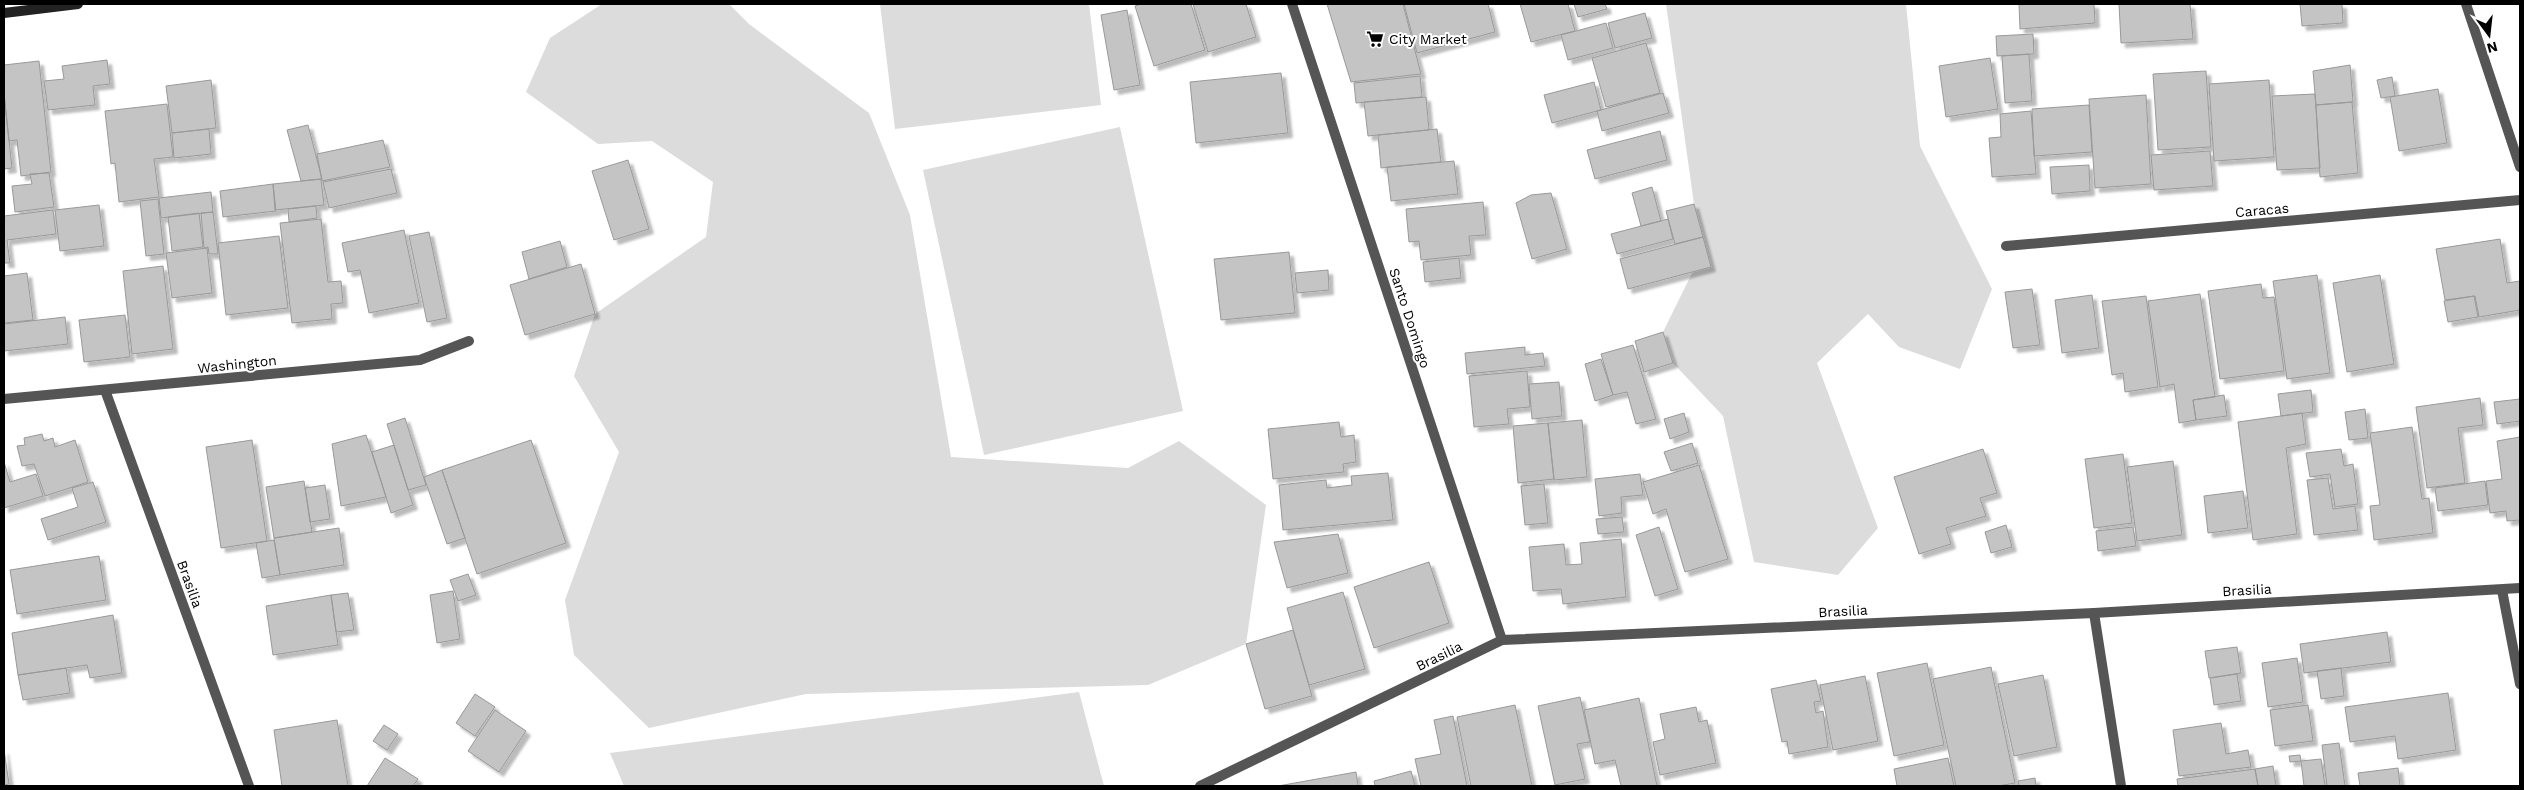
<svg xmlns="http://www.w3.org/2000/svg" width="2524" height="790" font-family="'Work Sans',sans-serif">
	<defs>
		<filter id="shadow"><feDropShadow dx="4.5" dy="4.5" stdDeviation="1" flood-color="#0004"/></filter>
	</defs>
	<rect width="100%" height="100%" fill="#fff"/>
	<path fill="#dcdcdc" d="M602,4H729L749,24L869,113L910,215L951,457L1128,468L1179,441L1266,505L1246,644L1148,685L806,694L649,728L574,655L565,600L619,452L574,376L595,314L706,237L713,182L652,141L598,144L526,92L550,38Z
		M880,4H1089L1101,105L895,129Z
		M1666,4H1906L1920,146L1992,289L1960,369L1899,347L1868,314L1817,363L1878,528L1838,575L1754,562L1723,416L1673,363L1663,332L1700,257L1703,237L1694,204Z
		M1120,127L1183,411L984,455L923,170Z
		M1079,692L1104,786H624L610,753Z"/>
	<path fill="#c4c4c4" stroke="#999" filter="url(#shadow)" d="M1141,4H1191L1205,50L1154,66L1135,6Z
		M1193,4H1246L1256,37L1208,52Z
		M1327,4H1403L1421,74L1351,82Z
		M1404,4H1488L1495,32L1417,53Z
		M1520,4H1568L1575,31L1531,42Z
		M1574,4H1605L1607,9L1578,17Z
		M2019,4H2094L2095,23L2020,29Z
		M2119,4H2190L2193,39L2121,43Z
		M2300,4H2342L2343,23L2302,26Z
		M1127,10L1140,85L1114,90L1101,15Z
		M1645,13L1652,38L1615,48L1608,23Z
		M1606,23L1613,48L1568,60L1561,35Z
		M2033,34L2034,54L1997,56L1996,36Z
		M1646,43L1660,93L1606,107L1592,58Z
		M2029,54L2032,101L2005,103L2002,56Z
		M1990,58L1998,109L1946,117L1939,66Z
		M107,60L110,84L93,86L95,105L48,110L44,81L64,79L62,66Z
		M39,61L51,172L21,176L17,140L9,141L4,94V65Z
		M2350,65L2353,102L2316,105L2313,71Z
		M2206,71L2211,147L2158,150L2153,74Z
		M1281,73L1288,133L1196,143L1190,82Z
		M1420,76L1422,97L1356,103L1354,83Z
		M2392,77L2395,96L2381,98L2377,80Z
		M211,80L216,128L172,133L166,86Z
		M2269,80L2274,157L2214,161L2209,84Z
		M1594,82L1601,110L1552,123L1544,95Z
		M2438,89L2447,143L2399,151L2390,97Z
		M1663,93L1669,113L1602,131L1597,111Z
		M4,94L12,168L4,169Z
		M2315,94L2320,168L2277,170L2272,96Z
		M2146,95L2151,184L2095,188L2089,99Z
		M1426,97L1429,130L1368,136L1364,102Z
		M2352,102L2358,173L2320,177L2316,105Z
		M167,104L173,157L154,159L159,197L119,202L115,163L111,164L105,111Z
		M2089,105L2092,152L2034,156L2032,109Z
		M2031,111L2036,174L1992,177L1989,138L2001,137L2000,114Z
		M308,125L322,179L301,181L287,130Z
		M209,129L211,154L174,158L172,133Z
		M1437,129L1441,162L1381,168L1378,135Z
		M1660,131L1667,160L1595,179L1587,150Z
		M383,140L390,167L322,181L317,154Z
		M2210,151L2213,186L2154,190L2151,155Z
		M628,160L649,229L614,240L592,171Z
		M1454,161L1458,194L1391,201L1387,167Z
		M2089,165L2090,191L2052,194L2050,167Z
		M391,169L397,193L329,208L323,182Z
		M49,173L54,207L15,212L12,186L32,184L30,174Z
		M321,179L324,205L275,210L273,184Z
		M273,184L276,211L223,217L220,191Z
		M1652,187L1661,221L1641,226L1632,193Z
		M211,192L213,212L161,218L159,198Z
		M1551,193L1567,249L1532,259L1516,203L1531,195Z
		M158,199L164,254L146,256L140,201Z
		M1483,202L1486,235L1469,236L1471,255L1421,260L1419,241L1409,242L1406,209Z
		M1694,204L1703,237L1675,244L1666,211Z
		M99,205L104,246L60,251L55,210Z
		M316,206L317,218L289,222L288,209Z
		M53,210L56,234L7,240L10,263H4V216Z
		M213,212L218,254H209L208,247L204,248L201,213Z
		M199,213L203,247L172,251L168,217Z
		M321,219L328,282L341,281L343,303L331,304L332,319L292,323L280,223Z
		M1668,219L1673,239L1617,254L1611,234Z
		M404,230L419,303L369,313L360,270L348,272L342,243Z
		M429,232L447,318L427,322L409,236Z
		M279,236L288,308L226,315L218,243Z
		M1703,237L1711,267L1628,289L1620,259Z
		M2500,239L2507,283L2520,281V310L2479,317L2475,296L2445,300L2436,249Z
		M560,241L567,267L529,279L522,252Z
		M207,248L212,293L172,298L166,253Z
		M1289,252L1295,313L1221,320L1214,259Z
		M1459,258L1461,278L1425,282L1423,262Z
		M581,264L595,314L525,335L510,285Z
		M163,266L173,349L132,354L123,271Z
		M1328,270L1329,290L1297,293L1295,273Z
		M27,273L33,320L4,323V276Z
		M2317,275L2330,373L2287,379L2273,281Z
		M2380,275L2394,364L2347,372L2333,283Z
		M2261,284L2263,298L2274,297L2284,371L2220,379L2208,291Z
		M2032,289L2040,345L2013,348L2005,292Z
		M2200,294L2215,397L2193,400L2196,420L2179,423L2174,384L2160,387L2148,301Z
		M2092,295L2099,348L2062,353L2055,300Z
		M2146,296L2158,387L2125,392L2123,373L2112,375L2102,301Z
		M2474,296L2478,317L2448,322L2444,301Z
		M125,315L130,357L84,362L79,320Z
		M65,317L68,344L4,351V324Z
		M1663,332L1673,363L1644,372L1635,341Z
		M1633,345L1656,419L1636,424L1627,392L1613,395L1601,354Z
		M1525,347V355L1543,353L1545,366L1467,374L1465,353Z
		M1601,359L1613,395L1595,401L1585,364Z
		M1527,371L1530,407L1507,409L1509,424L1474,427L1469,376Z
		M1559,382L1562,416L1532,419L1529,384Z
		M2311,390L2313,412L2281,416L2278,394Z
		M2224,395L2227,416L2196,420L2193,400Z
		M2480,398L2483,425L2458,428L2465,483L2427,488L2416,407Z
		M2520,399V421L2497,424L2494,402Z
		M2365,409L2368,438L2349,440L2345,412Z
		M1684,413L1689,432L1670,439L1664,419Z
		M2302,413L2306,444L2286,448L2297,534L2253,540L2238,422Z
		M405,418L426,485L408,490L387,424Z
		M1582,420L1587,477L1554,480L1548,423Z
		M1339,422L1341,437L1354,435L1356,462L1343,464L1344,472L1273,479L1268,429Z
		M1548,423L1554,479L1518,483L1513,426Z
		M2412,427L2422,499L2429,498L2433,533L2374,540L2370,506L2380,505L2370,433Z
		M42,434L44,441L53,438L55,447L75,440L88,482L45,496L34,464L22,466L17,446L25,445L24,438Z
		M366,435L386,497L341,506L332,444Z
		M2520,437V520L2507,521L2506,511L2490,513L2486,481L2502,479L2497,441Z
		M252,440L267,541L221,548L206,447Z
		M531,440L566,543L477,574L442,470Z
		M1692,443L1698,463L1671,471L1664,452Z
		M394,445L413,505L391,513L372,452Z
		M1983,449L1997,493L1980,498L1986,516L1946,528L1951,544L1919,554L1894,477Z
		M2341,449L2344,466L2353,464L2358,504L2335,507L2330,474L2310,477L2306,453Z
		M2123,454L2132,523L2094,528L2085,459Z
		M2173,461L2182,535L2137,541L2127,467Z
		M4,462L10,482L36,474L43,496L4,508Z
		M1699,465L1728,559L1685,572L1666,509L1653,514L1643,482Z
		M442,470L465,538L447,544L424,477Z
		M1388,473L1393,520L1283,530L1279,485L1326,480L1327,488L1352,485L1351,476Z
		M1640,474L1643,495L1621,497L1622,513L1599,516L1595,479Z
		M2328,478L2333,509L2355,506L2358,530L2314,535L2307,480Z
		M304,481L312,532L274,538L266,487Z
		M2485,481L2488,505L2438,511L2435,488Z
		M93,482L106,522L48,540L41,519L78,507L72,488Z
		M1544,484L1548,523L1525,525L1521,486Z
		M325,485L330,519L310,522L305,488Z
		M2243,491L2248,528L2208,533L2204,496Z
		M1622,517L1624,532L1598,534L1596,519Z
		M2006,525L2012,547L1991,553L1985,532Z
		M1659,527L1678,589L1655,596L1636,535Z
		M2133,527L2136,546L2098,551L2096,531Z
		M339,528L344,565L280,575L274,538Z
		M1338,534L1348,573L1287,588L1274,542Z
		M1621,539L1626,597L1563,604L1561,589L1533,591L1529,547L1564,544L1566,565L1582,564L1580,543Z
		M274,540L280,575L262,578L256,543Z
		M99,556L106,600L17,614L10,570Z
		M1429,562L1449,623L1374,648L1354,587Z
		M468,574L476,595L458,601L450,580Z
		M453,591L460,639L437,643L430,595Z
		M1343,592L1365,669L1309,685L1287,608Z
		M348,593L354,630L336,632L331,595Z
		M331,595L338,645L273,655L266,606Z
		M113,615L122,673L90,678L87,665L18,675L12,633Z
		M1293,630L1312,696L1265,709L1246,644Z
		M2387,632L2391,662L2304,673L2300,644Z
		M2237,647L2241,673L2209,678L2205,651Z
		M2297,658L2303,702L2268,707L2262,663Z
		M1927,663L1944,745L1894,756L1877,673Z
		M1991,667L2015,783L1998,786H1956L1933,679Z
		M66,668L70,693L23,700L18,675Z
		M2341,668L2344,696L2321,699L2317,671Z
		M2237,674L2241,701L2214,705L2210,678Z
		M2043,675L2057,747L2014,756L1998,684Z
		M1865,676L1878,741L1833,750L1820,685Z
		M1816,680L1821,701L1814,702L1816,713L1823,711L1828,747L1789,754L1787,741L1782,742L1771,689Z
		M2448,693L2456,750L2398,759L2395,736L2350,742L2345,707Z
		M475,694L495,707L475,736L456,723Z
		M1580,697L1590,742L1577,744L1585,779L1555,785L1538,706Z
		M1639,698L1657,786H1621L1615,760L1595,764L1590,739L1584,710Z
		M1515,705L1532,786H1471L1457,717Z
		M2308,705L2313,741L2275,746L2270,710Z
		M1696,707L1699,722L1707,720L1716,763L1660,775L1653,742L1665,739L1660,714Z
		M495,710L526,731L499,772L468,751Z
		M1453,716L1467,786H1421L1415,759L1441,754L1434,720Z
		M337,720L348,786H282L274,730Z
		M2221,723L2226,754L2248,750L2251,767L2179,776L2173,730Z
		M384,725L398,734L387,750L373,741Z
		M2339,743L2345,786H2327L2322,745Z
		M4,750L9,784L4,785Z
		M2300,755L2301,761L2290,762L2289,756Z
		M385,758L418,779L413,786H367Z
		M1948,758L1954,786H1897L1894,769Z
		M2321,759L2325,786H2304L2301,761Z
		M2273,766L2276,786H2258L2255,769Z
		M2398,768L2400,786H2360L2358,773Z
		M2255,769L2258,786H2178L2177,779Z
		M1411,771L1415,786H1375L1374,781Z
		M1356,772L1358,786H1278Z
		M2035,778L2036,786H2019L2018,781Z"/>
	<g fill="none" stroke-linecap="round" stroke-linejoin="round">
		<path stroke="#555" stroke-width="10" d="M2466,4L2520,167
			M2006,246L2520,200
			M105,390L249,786
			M4,399L420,360L469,341
			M2502,590L2520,684
			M2094,613L2520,588
			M1200,786L1502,640"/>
		<path stroke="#555" stroke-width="10" d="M1292,4L1502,640L2094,613L2121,786"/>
		<path stroke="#222" stroke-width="10" d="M4,13L78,4"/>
	</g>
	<defs>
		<g id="supermarket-bare" transform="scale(1.35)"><path d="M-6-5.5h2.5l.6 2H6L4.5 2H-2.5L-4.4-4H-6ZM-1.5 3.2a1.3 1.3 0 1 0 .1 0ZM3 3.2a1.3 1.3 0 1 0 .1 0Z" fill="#000" stroke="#fff" stroke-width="2.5" paint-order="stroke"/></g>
	</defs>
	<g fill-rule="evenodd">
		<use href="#supermarket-bare" x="1375" y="39"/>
	</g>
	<g text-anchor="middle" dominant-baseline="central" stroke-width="4" stroke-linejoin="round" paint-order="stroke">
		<g font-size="14" fill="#000" stroke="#fff" text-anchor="start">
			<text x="1389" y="39">City Market</text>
		</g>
		<g font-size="14" fill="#000" stroke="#fff">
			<text transform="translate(2262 210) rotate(-5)">Caracas</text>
			<text transform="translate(1410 318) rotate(72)">Santo Domingo</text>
			<text transform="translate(237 364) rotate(-6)">Washington</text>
			<text transform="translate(190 584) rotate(70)">Brasilia</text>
			<text transform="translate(2247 590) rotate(-3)">Brasilia</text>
			<text transform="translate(1843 611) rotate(-3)">Brasilia</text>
			<text transform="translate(1439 656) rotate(-26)">Brasilia</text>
		</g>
	</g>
	<rect width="2524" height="790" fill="none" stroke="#000000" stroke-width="10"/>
	<g transform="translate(2489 35) rotate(165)" stroke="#ffffff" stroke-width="4" paint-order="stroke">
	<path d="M0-4L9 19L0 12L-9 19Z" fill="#000000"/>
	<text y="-8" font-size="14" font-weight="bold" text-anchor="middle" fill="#000000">N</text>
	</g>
</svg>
